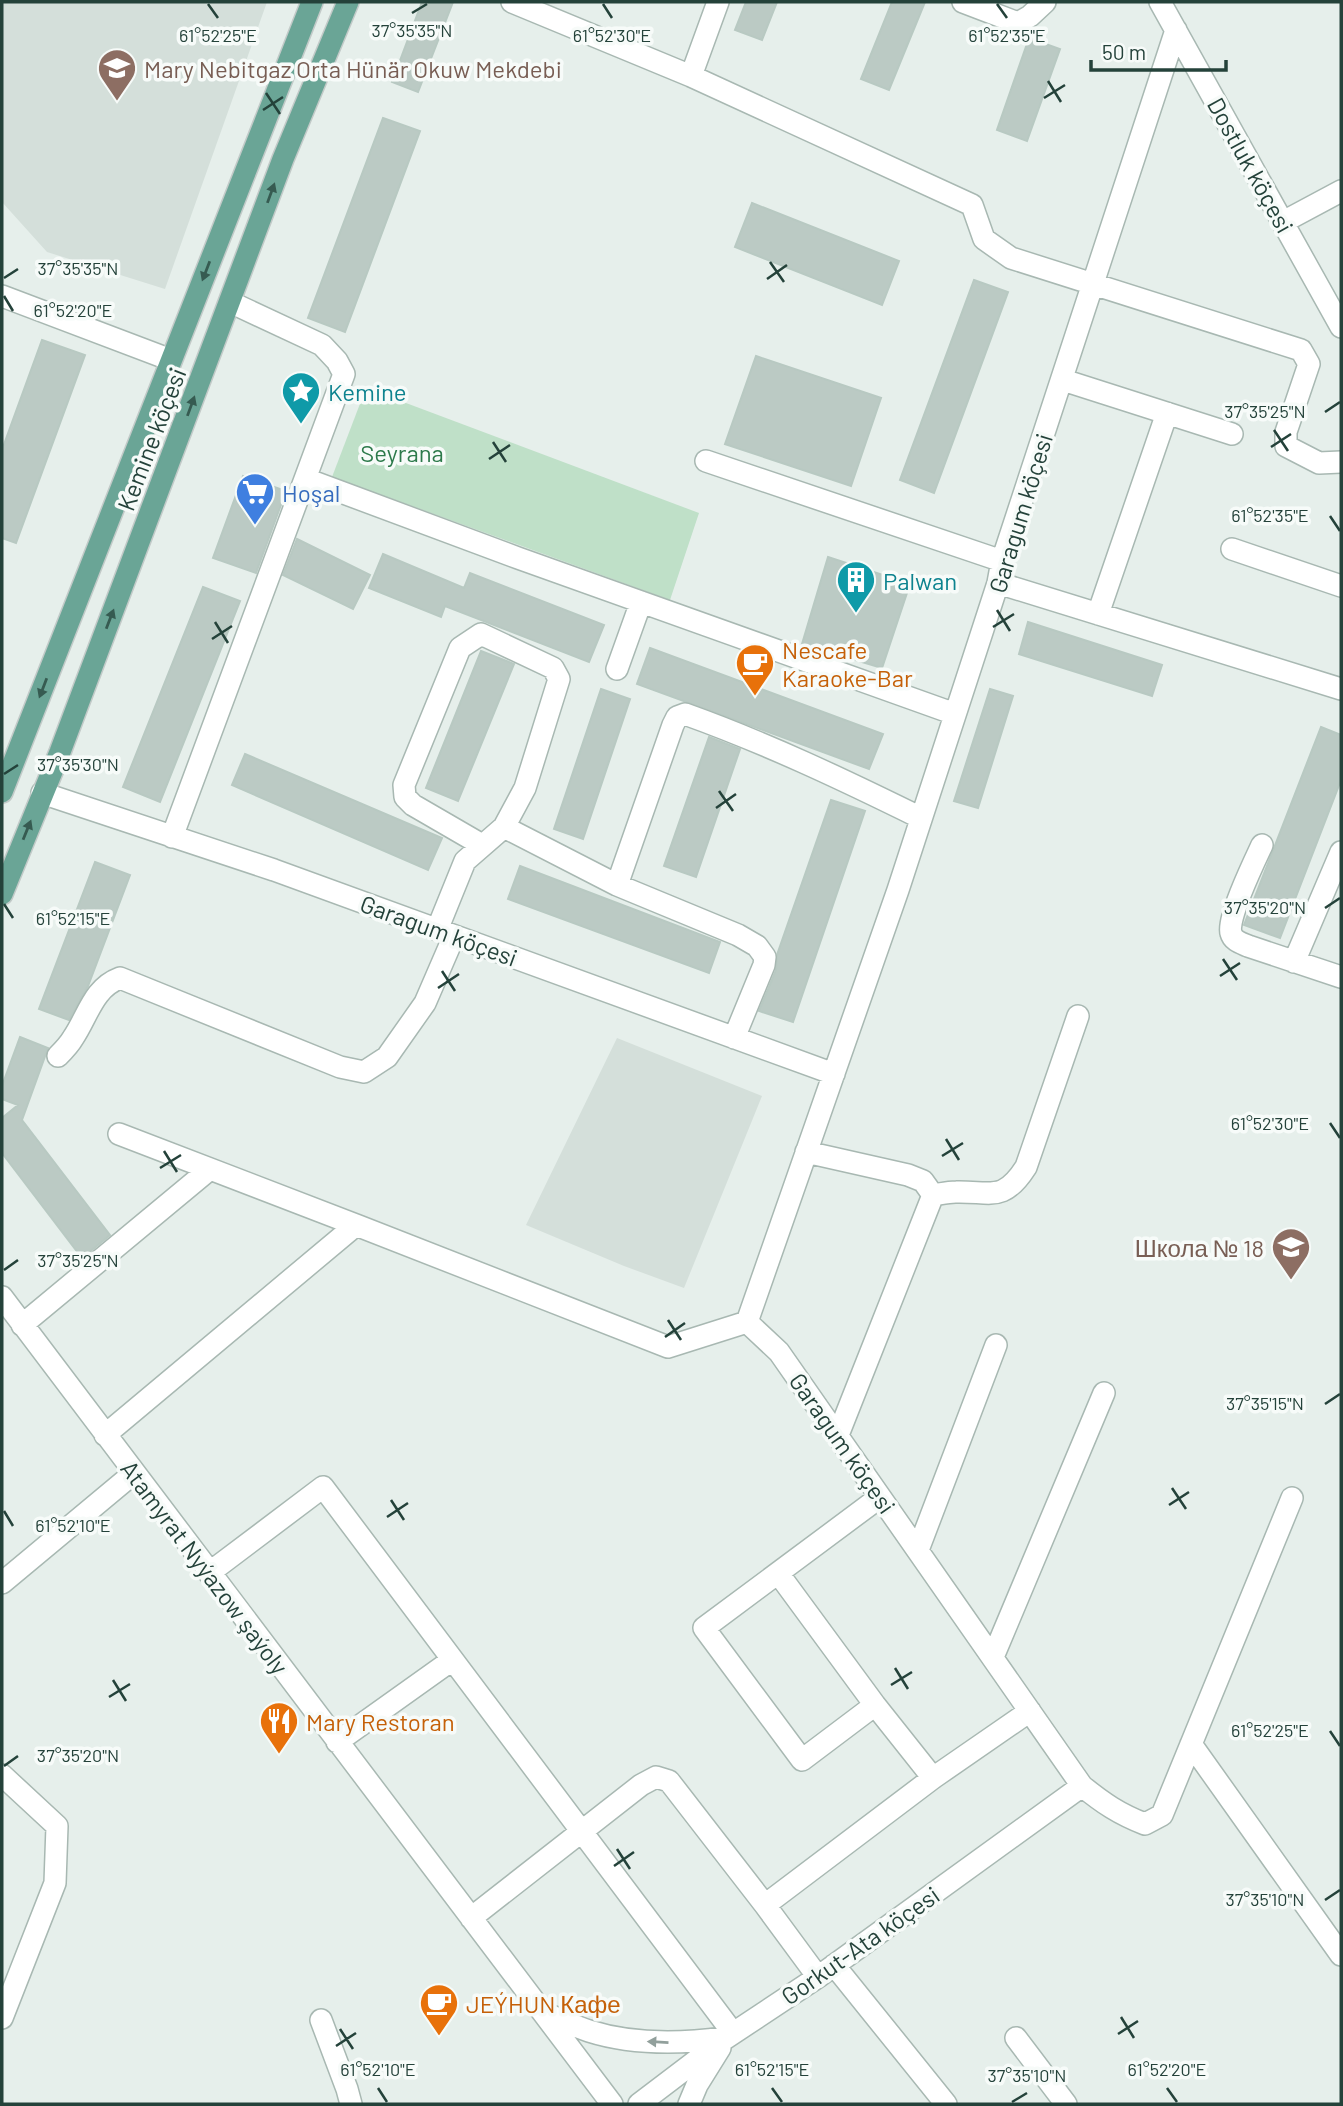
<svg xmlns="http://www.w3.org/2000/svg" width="1343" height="2106" font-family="Barlow,sans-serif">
	<rect width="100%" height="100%" fill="#e6efeb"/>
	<path fill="#d4dfda" d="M2,2H267L165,289L47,252L2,202Z
		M617,1038L762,1096L684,1288L624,1266L526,1225Z"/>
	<path fill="#bfe0c8" d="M366,388L699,513L670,600L332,477Z"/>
	<path fill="#bbcac4" stroke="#b8c9c2" stroke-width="2" d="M422,2H453L418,92L392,82Z
		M746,2H777L762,40L735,30Z
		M892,2H925L889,90L861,79Z
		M1029,38L1060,49L1027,141L997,130Z
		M383,118L420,131L345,332L308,318Z
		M752,203L899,261L882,305L735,247Z
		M974,280L1008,292L934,493L900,480Z
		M42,340L85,355L16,543L2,538V450Z
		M756,356L881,398L851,486L725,444Z
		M243,476L286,491L256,573L213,558Z
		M297,539L370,575L353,609L283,575Z
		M383,554L464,588L470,573L604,625L589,662L445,606L441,617L369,588Z
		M828,557L910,584L882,668L802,644Z
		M203,587L240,601L160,802L123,787Z
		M1028,622L1162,665L1152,696L1019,654Z
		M650,648L883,734L869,769L637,684Z
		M481,651L514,664L458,801L426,788Z
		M601,689L630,699L583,839L554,829Z
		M990,689L1013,696L978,808L954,801Z
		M1321,727L1341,735V780L1280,938L1244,925Z
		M709,737L740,749L696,877L664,866Z
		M245,754L442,838L428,870L232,785Z
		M831,800L865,811L793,1022L759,1011L776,970L777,955Z
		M95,862L130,875L88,986L69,1020L39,1009Z
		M520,866L720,942L709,973L508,899Z
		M20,1037L48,1048L22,1120L110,1235L82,1258L2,1153V1118L18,1105L2,1099V1086Z"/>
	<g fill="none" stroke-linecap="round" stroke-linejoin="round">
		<g stroke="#a8b8b2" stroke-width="24">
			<path id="minor" d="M512,2L691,76L972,205L984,239L1011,258L1301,350L1309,364L1286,432V446L1319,463L1341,462
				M963,2L1018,23L1030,16L1045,2
				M1160,2L1341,327
				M1176,30L1002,561L998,583L898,890L747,1322L779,1352L1082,1786C1103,1803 1119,1814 1145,1824L1162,1815L1292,1498
				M691,76L718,2
				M1283,222L1341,191
				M2,296L171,360
				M1063,380L1232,434
				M706,461L1002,561
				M306,479L518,558L955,714
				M1232,549L1341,586
				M998,583L1341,689
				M1098,614L1167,413
				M617,669L641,602
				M42,793L274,870L834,1074
				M504,827L617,885L738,935L757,946L765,957L764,965L734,1038
				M172,837L344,374L337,361L322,345L230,302
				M1262,845C1255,860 1226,920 1231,933C1233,941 1241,943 1248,946L1341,977
				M617,885L673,725L677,717L685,714C766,743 844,780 921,818
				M437,930L465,861L504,827L525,788L559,679L553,668L481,634L460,648L404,785L405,797L413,805L482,845
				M1294,962L1341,852
				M58,1056C63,1051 69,1045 73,1038C88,1016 93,988 120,978L340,1067L364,1072L387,1057L425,1003L454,936
				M119,1134L356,1225
				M806,1152L908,1175L923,1181L933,1195L838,1435
				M933,1195C940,1194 948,1192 956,1192C991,1191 1003,1203 1026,1167L1078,1016
				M2,1297L612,2104
				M22,1325L210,1169
				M105,1435L356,1225L668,1347L747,1322
				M918,1550L996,1345
				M209,1573L323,1487L733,2033
				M778,1573L875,1705L933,1778
				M2,1583L134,1473
				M993,1657L1104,1393
				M875,1705L802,1760L704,1628L880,1497
				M337,1742L452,1660
				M1191,1744L1341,1955
				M2,1775L57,1826L55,1883L2,2018
				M471,1918L641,1785L656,1777L669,1781L765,1905
				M834,1965L946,2104
				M818,1977L765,1905L933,1778L1030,1711
				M544,2013C559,2019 574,2026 589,2031C633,2045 679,2044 724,2038
				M321,2020L347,2089L351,2104
				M1016,2038L1066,2104
				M639,2104L726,2038L818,1977L1082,1786
				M689,2104L697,2085L720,2048"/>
		</g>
		<g stroke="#c2cac8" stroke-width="24">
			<path id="major" d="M2,792L312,2
				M2,894L60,752L283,159L348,2"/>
		</g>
		<use href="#minor" stroke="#fff" stroke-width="21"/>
		<use href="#major" stroke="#6aa596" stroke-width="21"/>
	</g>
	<defs><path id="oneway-solid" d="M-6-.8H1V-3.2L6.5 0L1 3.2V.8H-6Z" transform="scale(1.75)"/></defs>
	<g fill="#365b51">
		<use href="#oneway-solid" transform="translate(271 193) rotate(-70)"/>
		<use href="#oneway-solid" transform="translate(206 271) rotate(111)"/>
		<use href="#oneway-solid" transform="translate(191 406) rotate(-70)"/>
		<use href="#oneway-solid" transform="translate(110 619) rotate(-69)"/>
		<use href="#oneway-solid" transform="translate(43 688) rotate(111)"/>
		<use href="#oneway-solid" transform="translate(27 830) rotate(-68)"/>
	</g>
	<use fill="#92a09c" href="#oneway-solid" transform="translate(658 2042) rotate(-177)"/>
	<path fill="none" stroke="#24423a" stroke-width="2.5" d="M208,4L218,18M603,4L612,18M997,4L1007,18M412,13L427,4M1048,81L1061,102M266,93L280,114M1044,98L1065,85M263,110L283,97M770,262L784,282M4,278L18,269M767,279L787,265M4,296L13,311M1325,412L1340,402M1274,430L1288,451M493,442L506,462M1271,447L1291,434M489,459L510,445M1330,516L1340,531M997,610L1010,631M215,622L228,643M993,627L1014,614M212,639L232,626M4,774L18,765M719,791L733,811M716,808L736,794M4,904L13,918M1325,908L1340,898M1223,959L1237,980M442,971L455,991M1220,976L1240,963M438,988L459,974M1330,1123L1340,1138M946,1139L959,1160M164,1151L177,1172M942,1156L963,1143M160,1168L181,1155M4,1270L18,1260M668,1320L681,1340M665,1337L685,1323M1325,1404L1340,1394M1172,1488L1186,1509M391,1500L404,1520M1169,1505L1189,1492M4,1511L13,1526M387,1517L408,1503M895,1668L908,1689M113,1680L126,1701M891,1685L912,1672M109,1697L130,1684M1330,1731L1340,1746M4,1766L18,1756M617,1849L630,1869M614,1866L634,1852M1325,1900L1340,1890M1121,2017L1134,2038M340,2029L353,2049M1118,2034L1138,2021M336,2046L356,2033M378,2088L387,2102M772,2088L782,2102M1167,2088L1177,2102M1012,2102L1027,2093"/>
	<defs>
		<g id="university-pin" transform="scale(2.0125)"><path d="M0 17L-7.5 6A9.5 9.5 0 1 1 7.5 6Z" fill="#8d6e63" stroke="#f7fbf9"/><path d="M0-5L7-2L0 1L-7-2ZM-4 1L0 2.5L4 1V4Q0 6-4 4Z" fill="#fff"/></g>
		<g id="sight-pin" transform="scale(2.0125)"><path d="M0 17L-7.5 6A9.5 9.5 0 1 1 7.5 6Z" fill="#0f9aa8" stroke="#f7fbf9"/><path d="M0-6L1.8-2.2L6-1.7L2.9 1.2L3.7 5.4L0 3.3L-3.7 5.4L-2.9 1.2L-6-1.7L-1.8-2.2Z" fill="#fff"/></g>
		<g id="supermarket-pin" transform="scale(2.0125)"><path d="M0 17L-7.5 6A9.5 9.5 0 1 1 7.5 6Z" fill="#3f7fe0" stroke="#f7fbf9"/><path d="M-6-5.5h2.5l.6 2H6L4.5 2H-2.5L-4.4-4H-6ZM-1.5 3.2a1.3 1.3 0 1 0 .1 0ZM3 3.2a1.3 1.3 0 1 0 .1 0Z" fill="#fff"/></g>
		<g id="building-pin" transform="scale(2.0125)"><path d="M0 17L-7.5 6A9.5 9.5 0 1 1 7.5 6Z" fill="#0f9aa8" stroke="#f7fbf9"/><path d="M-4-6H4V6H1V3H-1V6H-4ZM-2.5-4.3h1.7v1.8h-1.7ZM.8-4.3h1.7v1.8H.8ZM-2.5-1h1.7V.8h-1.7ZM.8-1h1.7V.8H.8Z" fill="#fff"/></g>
		<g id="cafe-pin" transform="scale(2.0125)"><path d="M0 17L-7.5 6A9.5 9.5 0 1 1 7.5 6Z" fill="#e8710a" stroke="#f7fbf9"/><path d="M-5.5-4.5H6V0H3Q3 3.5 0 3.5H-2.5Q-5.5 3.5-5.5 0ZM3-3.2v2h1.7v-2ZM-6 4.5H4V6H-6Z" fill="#fff"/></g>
		<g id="school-pin" transform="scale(2.0125)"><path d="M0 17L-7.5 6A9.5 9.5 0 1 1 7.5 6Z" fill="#8d6e63" stroke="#f7fbf9"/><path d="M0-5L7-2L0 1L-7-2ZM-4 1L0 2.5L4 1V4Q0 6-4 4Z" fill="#fff"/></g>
		<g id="restaurant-pin" transform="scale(2.0125)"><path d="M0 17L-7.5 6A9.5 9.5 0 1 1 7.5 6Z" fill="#e8710a" stroke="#f7fbf9"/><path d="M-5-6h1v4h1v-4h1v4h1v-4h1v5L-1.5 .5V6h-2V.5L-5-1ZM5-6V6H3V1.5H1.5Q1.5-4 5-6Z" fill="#fff"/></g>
	</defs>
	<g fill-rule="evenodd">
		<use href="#university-pin" x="117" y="68"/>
		<use href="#sight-pin" x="301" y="391"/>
		<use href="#supermarket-pin" x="255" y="492"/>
		<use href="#building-pin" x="856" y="580"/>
		<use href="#cafe-pin" x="755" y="663"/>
		<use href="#school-pin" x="1291" y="1247"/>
		<use href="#restaurant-pin" x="279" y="1721"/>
		<use href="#cafe-pin" x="439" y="2003"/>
	</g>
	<g text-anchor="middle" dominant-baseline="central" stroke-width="7" stroke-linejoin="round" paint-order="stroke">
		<g font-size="24" fill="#785e54" stroke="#f7fbf9" text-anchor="start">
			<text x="144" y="68">Mary Nebitgaz Orta Hünär Okuw Mekdebi</text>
			<text x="1264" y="1247" text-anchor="end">Школа № 18</text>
		</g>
		<g font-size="24" fill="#24423a" stroke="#f7fbf9">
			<text transform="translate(1251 165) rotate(61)">Dostluk köçesi</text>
			<text transform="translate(151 439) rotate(-69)">Kemine köçesi</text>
			<text transform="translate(1020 513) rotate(-73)">Garagum köçesi</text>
			<text transform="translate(439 930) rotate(20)">Garagum köçesi</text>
			<text transform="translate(843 1443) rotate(55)">Garagum köçesi</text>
			<text transform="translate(205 1567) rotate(53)">Atamyrat Nyýazow şaýoly</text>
			<text transform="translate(860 1945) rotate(-35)">Gorkut-Ata köçesi</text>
		</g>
		<g font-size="24" fill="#0d838f" stroke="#f7fbf9" text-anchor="start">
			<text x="328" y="391">Kemine</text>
			<text x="883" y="580">Palwan</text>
		</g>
		<g font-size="24" fill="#2d7a4b" stroke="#f7fbf9">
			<text x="402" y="452">Seyrana</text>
		</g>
		<g font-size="24" fill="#366cbe" stroke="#f7fbf9" text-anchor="start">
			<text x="282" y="492">Hoşal</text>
		</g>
		<g font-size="24" fill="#c56008" stroke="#f7fbf9" text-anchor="start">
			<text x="782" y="649">Nescafe<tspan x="782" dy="28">Karaoke-Bar</tspan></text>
			<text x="306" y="1721">Mary Restoran</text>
			<text x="466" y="2003">JEÝHUN Кафе</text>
		</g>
	</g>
	<g font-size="18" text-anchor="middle" fill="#24423a" stroke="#f7fbf9" stroke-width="7" stroke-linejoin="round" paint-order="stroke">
		<text x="412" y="37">37°35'35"N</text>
		<text x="218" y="42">61°52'25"E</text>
		<text x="612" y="42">61°52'30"E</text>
		<text x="1007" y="42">61°52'35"E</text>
		<text x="78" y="275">37°35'35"N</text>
		<text x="73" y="317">61°52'20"E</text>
		<text x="1265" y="418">37°35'25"N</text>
		<text x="1270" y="522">61°52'35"E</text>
		<text x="78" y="771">37°35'30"N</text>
		<text x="1265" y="914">37°35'20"N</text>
		<text x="73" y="925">61°52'15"E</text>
		<text x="1270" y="1130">61°52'30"E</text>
		<text x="78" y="1267">37°35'25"N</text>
		<text x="1265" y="1410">37°35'15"N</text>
		<text x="73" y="1532">61°52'10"E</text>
		<text x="1270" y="1737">61°52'25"E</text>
		<text x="78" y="1762">37°35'20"N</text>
		<text x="1265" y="1906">37°35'10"N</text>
		<text x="378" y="2076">61°52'10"E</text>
		<text x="772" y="2076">61°52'15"E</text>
		<text x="1167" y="2076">61°52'20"E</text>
		<text x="1027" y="2082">37°35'10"N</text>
	</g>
	<rect width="1343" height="2106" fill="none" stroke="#24423a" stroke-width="7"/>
	<path d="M1091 60v10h135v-10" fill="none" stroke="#24423a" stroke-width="3.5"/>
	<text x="1102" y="60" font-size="21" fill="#24423a" stroke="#f7fbf9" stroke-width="5" paint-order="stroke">50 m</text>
</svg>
